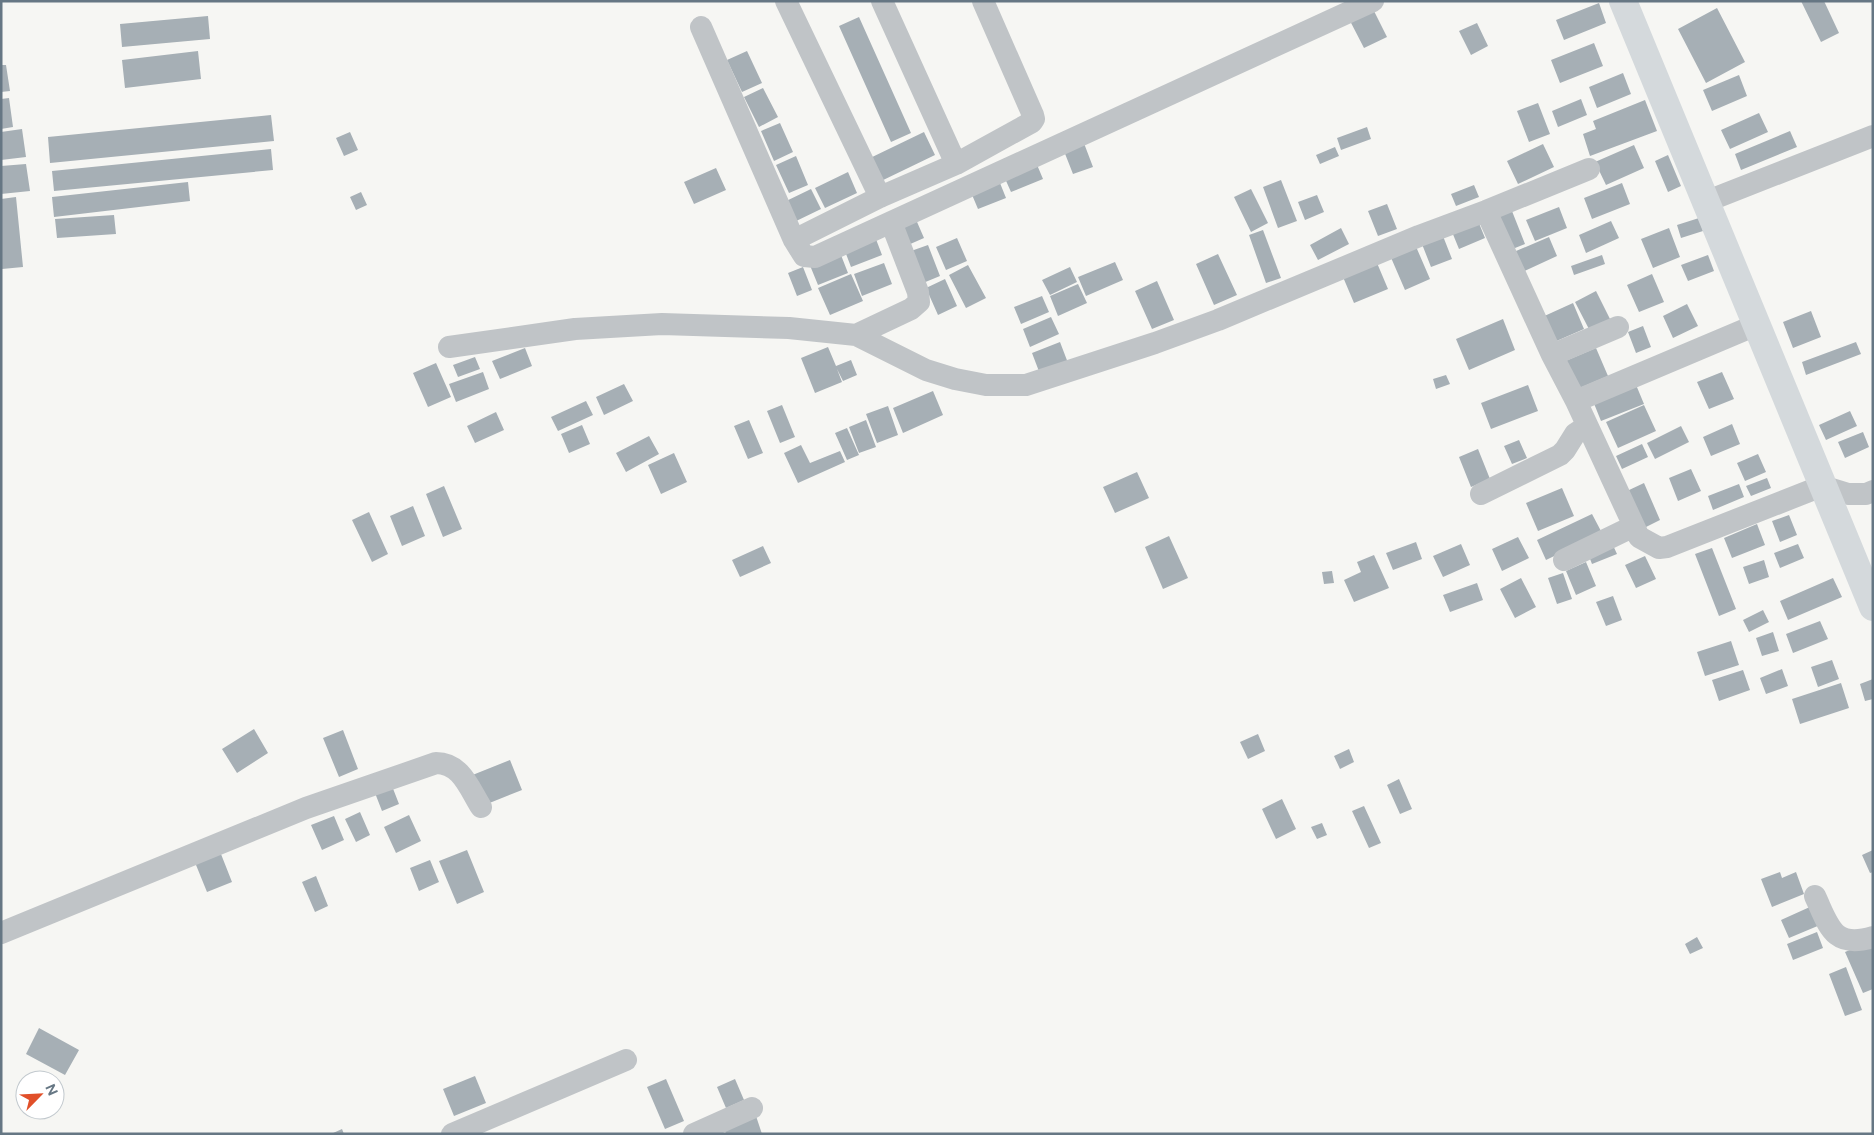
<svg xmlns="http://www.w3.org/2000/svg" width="1874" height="1135" font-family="Figtree,sans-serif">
	<rect width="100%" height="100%" fill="#f6f6f3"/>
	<path fill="#a6afb5" d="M1801,1H1824L1839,33L1821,42Z
		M1599,3L1606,23L1564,40L1556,20Z
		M1371,5L1387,37L1364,48L1348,17Z
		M1717,8L1745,62L1706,83L1678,29Z
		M208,16L210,39L122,47L120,24Z
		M859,17L911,133L891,142L839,26Z
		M1477,23L1488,46L1471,55L1459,31Z
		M1594,43L1603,66L1560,83L1551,60Z
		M198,51L201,79L125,88L122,60Z
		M747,51L762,83L742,92L727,60Z
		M1,65H6L10,91L1,92Z
		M1623,73L1631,94L1597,108L1589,87Z
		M1739,75L1747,96L1712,111L1703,90Z
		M763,88L778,117L759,127L744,97Z
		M9,98L13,127L1,129V99Z
		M1581,99L1587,115L1558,127L1552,111Z
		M1645,100L1657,131L1590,156L1583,134L1596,129L1593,121Z
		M1538,103L1550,134L1529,142L1517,111Z
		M1759,113L1768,132L1730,149L1721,130Z
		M271,115L274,141L50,163L48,137Z
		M780,123L793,152L774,161L761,131Z
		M1367,127L1371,139L1341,150L1337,138Z
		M22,129L26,157L1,160V132Z
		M1790,131L1797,147L1741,170L1735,154Z
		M350,132L358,150L344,156L336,138Z
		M924,132L935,155L877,183L866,160Z
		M1082,138L1093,167L1073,174L1062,146Z
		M1543,144L1554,167L1518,184L1507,161Z
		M1634,145L1644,168L1606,185L1595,162Z
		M1335,147L1339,156L1320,164L1316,155Z
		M271,149L273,170L54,191L52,171Z
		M1668,155L1681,186L1668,192L1655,161Z
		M796,156L808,185L789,193L776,165Z
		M1035,160L1043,179L1011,192L1003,174Z
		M26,164L30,191L1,194V166Z
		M716,168L726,190L694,204L684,182Z
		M848,172L857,193L825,208L815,188Z
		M998,178L1006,198L978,209L970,190Z
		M1281,180L1297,221L1278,228L1263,187Z
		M188,182L190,201L54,217L52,197Z
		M1622,183L1630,204L1592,219L1584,198Z
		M1474,185L1479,197L1456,206L1451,194Z
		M811,189L821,209L790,224L780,204Z
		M1251,189L1268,223L1251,232L1234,197Z
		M361,192L367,205L356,210L350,197Z
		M1317,195L1324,212L1305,220L1298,202Z
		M16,197L23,267L2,269L1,199Z
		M1387,204L1397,229L1378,236L1368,211Z
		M1510,206L1525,244L1510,250L1495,212Z
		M1559,207L1567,228L1535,241L1526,220Z
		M114,215L116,234L57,238L55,219Z
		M914,215L924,238L908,245L898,221Z
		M1476,216L1485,238L1459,249L1450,227Z
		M1699,218L1703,231L1681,238L1677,225Z
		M1611,221L1619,238L1586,253L1579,235Z
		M1341,228L1349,244L1318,260L1310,245Z
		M1669,228L1680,257L1653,268L1641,239Z
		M1263,230L1281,278L1266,283L1249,235Z
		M1441,231L1452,259L1431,267L1420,239Z
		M874,234L882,255L851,267L843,246Z
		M1549,237L1557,256L1518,274L1509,254Z
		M957,238L967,261L946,270L936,247Z
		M1414,242L1430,279L1405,290L1389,253Z
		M928,245L940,276L923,283L911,251Z
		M839,250L848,273L818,285L809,263Z
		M1218,254L1237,295L1214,305L1196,264Z
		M1602,255L1605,264L1574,275L1571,266Z
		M1708,255L1714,271L1688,281L1681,265Z
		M1115,262L1123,280L1086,296L1078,277Z
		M884,263L892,284L862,296L854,274Z
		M1377,263L1388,289L1354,303L1343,277Z
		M968,265L986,298L966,308L949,275Z
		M803,267L812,290L797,296L788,273Z
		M1070,267L1077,282L1050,295L1042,280Z
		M851,274L863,301L830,315L818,288Z
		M1652,274L1664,302L1639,312L1627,285Z
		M945,279L957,306L938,315L926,288Z
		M1157,281L1174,320L1152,329L1135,291Z
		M1078,284L1087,303L1058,316L1050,296Z
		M1596,291L1612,323L1591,333L1575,302Z
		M1042,296L1049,312L1021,324L1014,307Z
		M1573,303L1584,329L1552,343L1540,318Z
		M1687,304L1698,326L1673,338L1663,316Z
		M1811,311L1821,337L1793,348L1783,322Z
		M1051,317L1059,334L1030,347L1023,329Z
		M1503,319L1515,350L1469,370L1456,339Z
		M1643,326L1651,347L1636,353L1628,332Z
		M1060,342L1068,363L1040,374L1032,353Z
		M1856,342L1861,354L1806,375L1802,362Z
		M828,347L836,366L851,360L857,375L843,381L837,369L842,382L815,393L801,358Z
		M525,348L532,366L500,379L492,361Z
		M1596,348L1608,376L1575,390L1563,362Z
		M475,357L480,369L458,377L453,365Z
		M436,363L451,397L428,407L413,373Z
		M483,372L489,389L456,402L449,384Z
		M1722,372L1734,399L1709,409L1697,382Z
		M1446,375L1450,384L1436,389L1433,379Z
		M1634,380L1644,404L1601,421L1591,396Z
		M624,384L633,401L604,415L596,397Z
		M1528,385L1538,411L1491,429L1481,403Z
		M933,391L943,415L903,433L893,408Z
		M586,401L593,415L558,431L551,417Z
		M782,405L795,437L780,443L767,411Z
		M1644,405L1656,431L1618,448L1606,422Z
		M888,406L898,435L877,443L866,414Z
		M1850,411L1857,426L1826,440L1819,425Z
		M496,412L504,430L475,443L467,426Z
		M749,420L763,453L748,459L734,426Z
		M866,420L876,447L859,453L849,427Z
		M1732,424L1740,444L1711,456L1703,437Z
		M582,425L590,444L569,453L561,434Z
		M1681,426L1689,442L1655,459L1647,443Z
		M847,428L859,455L847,460L835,433Z
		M1863,432L1869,447L1845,458L1838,442Z
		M649,436L659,454L626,472L616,453Z
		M1519,440L1527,458L1512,464L1504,446Z
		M1642,444L1648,457L1622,469L1616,456Z
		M801,445L810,463L840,451L845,462L798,483L784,453Z
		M1478,449L1490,479L1471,487L1459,457Z
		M674,453L687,482L661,494L648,465Z
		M1758,454L1766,472L1745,481L1737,463Z
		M1691,469L1701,491L1678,501L1669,478Z
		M1137,472L1149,498L1115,513L1103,487Z
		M1767,478L1771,488L1751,496L1746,486Z
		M1644,483L1660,520L1644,528L1627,491Z
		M1739,484L1744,497L1713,510L1708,496Z
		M444,486L462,529L443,537L426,494Z
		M1562,488L1574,516L1538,531L1526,503Z
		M413,506L425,536L402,546L390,516Z
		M369,512L388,554L372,562L352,520Z
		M1592,514L1602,533L1546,560L1537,540Z
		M1789,515L1797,535L1780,542L1772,521Z
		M1757,524L1765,545L1732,558L1724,538Z
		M1169,536L1188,578L1163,589L1145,547Z
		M1518,537L1529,558L1502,571L1492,549Z
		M1611,541L1617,554L1592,564L1587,551Z
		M1416,542L1422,559L1393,570L1386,553Z
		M1461,544L1470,565L1443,577L1433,556Z
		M1798,544L1804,558L1780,568L1774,553Z
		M763,546L771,563L740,577L732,560Z
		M1712,548L1736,609L1719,616L1695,554Z
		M1374,555L1389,588L1354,602L1344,580L1361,572L1357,562Z
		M1645,556L1656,579L1636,588L1625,565Z
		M1764,560L1769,577L1749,584L1743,567Z
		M1586,562L1596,586L1576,595L1566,571Z
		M1332,571L1334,583L1324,584L1322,572Z
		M1563,573L1572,599L1557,604L1548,578Z
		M1521,578L1536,607L1515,618L1500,589Z
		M1833,578L1842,597L1788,620L1780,601Z
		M1477,583L1483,600L1450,612L1443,595Z
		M1613,596L1622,620L1606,626L1596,602Z
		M1763,610L1769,622L1749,632L1743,620Z
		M1820,621L1828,639L1793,653L1786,634Z
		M1773,632L1779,651L1762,656L1756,638Z
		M1731,641L1739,665L1705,676L1697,652Z
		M1832,660L1839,679L1818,687L1811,667Z
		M1782,669L1788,686L1766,694L1760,678Z
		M1743,670L1750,690L1719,701L1712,680Z
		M1873,679V699L1865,701L1860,684Z
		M1841,683L1849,708L1800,724L1792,699Z
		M254,729L268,753L237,773L222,749Z
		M343,730L358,769L339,777L323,738Z
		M1258,734L1265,751L1248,759L1240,742Z
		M1349,749L1354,762L1340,769L1334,756Z
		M510,760L522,790L482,806L470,776Z
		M1399,779L1412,809L1400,814L1387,785Z
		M392,786L399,804L382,811L375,793Z
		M1282,799L1296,829L1276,839L1262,809Z
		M1364,806L1381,843L1369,848L1352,811Z
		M360,812L370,835L356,842L345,819Z
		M409,815L421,841L396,853L384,827Z
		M334,816L344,840L322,850L311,825Z
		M1322,823L1327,835L1317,839L1311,827Z
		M219,849L232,882L207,892L194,860Z
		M467,850L484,892L457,904L439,861Z
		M1873,850V872L1870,873L1862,855Z
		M430,860L439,882L419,891L410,868Z
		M1780,872L1782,878L1796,872L1804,894L1772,907L1761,879Z
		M316,876L328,906L315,912L302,882Z
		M1812,906L1820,925L1789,938L1781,920Z
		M1817,932L1823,948L1793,960L1787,944Z
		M1697,937L1703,948L1690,954L1685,944Z
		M1869,942L1873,950V989L1863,993L1845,952Z
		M1846,967L1862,1010L1845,1016L1829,974Z
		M39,1028L79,1050L65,1075L26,1054Z
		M475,1076L486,1103L454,1116L443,1089Z
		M666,1079L684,1121L665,1129L647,1087Z
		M735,1079L744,1100L726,1108L717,1087Z
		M755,1113L762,1134H726L723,1125Z
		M342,1129L344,1134H331Z"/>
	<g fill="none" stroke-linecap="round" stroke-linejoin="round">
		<path stroke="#c0c4c7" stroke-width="22" d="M786,1L880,197
			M882,1L956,164
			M701,27L794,240L804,256L815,257L1373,1
			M1705,202L1873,136
			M1486,211L1552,355L1576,401L1639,537L1659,548L1667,547L1822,486L1848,494H1866L1873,491
			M794,240L880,197L956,164L1032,122L1034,119L1033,115L983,1
			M856,335L911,309L919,302L918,292L891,222
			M449,347L575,329L662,324L789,328L856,335L926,370L955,379L986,385H1026L1155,343L1218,320L1419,236L1486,211L1589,169
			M1552,355L1618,327
			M1576,401L1756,325
			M1481,494L1560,455L1565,450L1575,434L1587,426
			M1564,560L1634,526
			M1815,896C1829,926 1833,949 1873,937
			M1,933L306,808L436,763C461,763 469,788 481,807
			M452,1134L626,1060
			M694,1134L752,1108"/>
		<path stroke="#d4d9dc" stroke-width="28" d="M1623,1L1873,607"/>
	</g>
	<rect width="1874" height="1135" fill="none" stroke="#667784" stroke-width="5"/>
	<g transform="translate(40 1095) rotate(66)"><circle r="24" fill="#ffffff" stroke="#c2c9ce"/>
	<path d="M0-4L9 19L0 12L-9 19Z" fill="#e14f29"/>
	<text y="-8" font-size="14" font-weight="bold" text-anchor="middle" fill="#667784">N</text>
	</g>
</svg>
